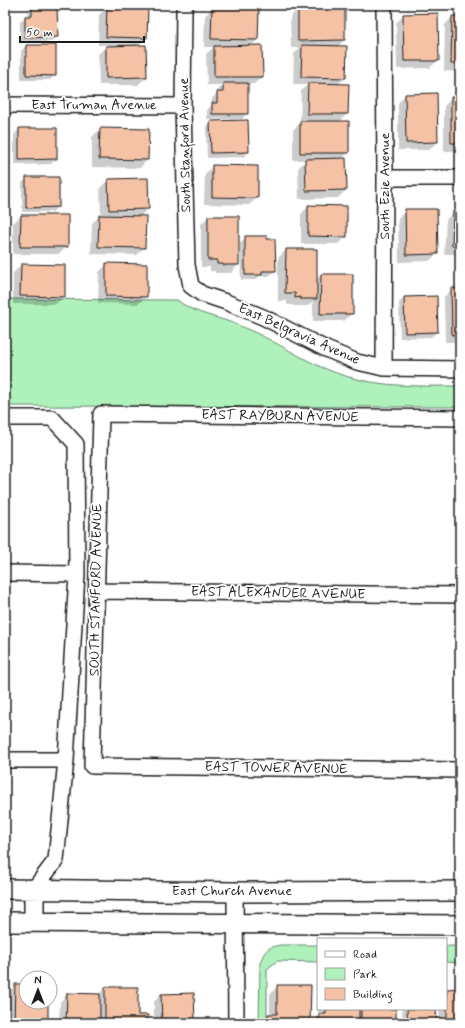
<svg xmlns="http://www.w3.org/2000/svg" width="465" height="1028" font-family="Mynerve,sans-serif">
	<rect width="100%" height="100%" fill="#fff"/>
	<filter id="ink" filterUnits="userSpaceOnUse"><feTurbulence type="fractalNoise" baseFrequency=".025" numOctaves="2"/><feDisplacementMap in="SourceGraphic" scale="8" xChannelSelector="R" yChannelSelector="G"/><feConvolveMatrix kernelMatrix="1 2 1 2 8 2 1 2 1" color-interpolation-filters="sRGB"/></filter>
	<g filter="url(#ink)">
		<path fill="#aef1bb" stroke="#65866c" d="M5,299L177,300C192,312 209,315 227,321C234,323 240,326 247,329C276,341 302,360 331,371C375,388 414,386 460,386V407L5,406Z
			M280,945H318V962L277,961L267,969V1023H259L260,963C265,950 266,948 280,945Z
			M446,946H460V963L446,962Z"/>
		<path fill="#0003" d="M87,5H128L125,8L147,9L146,38L138,46L146,77L138,85H99L98,54L108,45H98L99,15L109,6Z
			M32,8L57,37L51,42L20,43V22L25,17H27V14Z
			M212,8L257,40L251,46L262,77L254,84H247V113L242,119H207V110L212,105V98L218,93V89L223,85H207L206,54L214,47H204L205,16Z
			M298,9L344,40L337,47L345,78L338,84L347,114L339,122L348,153L341,159L346,190L338,198L299,199L298,168L306,160H293V130L302,121H300L301,91L308,84H293L294,54L300,48H291L290,17Z
			M404,15L438,60L430,68L397,69L396,23Z
			M452,17H460V72L444,71L445,25Z
			M26,46L55,75L50,80H21V51Z
			M405,95L437,142L429,150H398V103Z
			M452,98H460V151H444V106Z
			M211,122L248,152L243,157L207,158L206,127Z
			M19,129H56V159L51,164L14,165V135Z
			M100,129L147,160L140,168L92,167V137Z
			M213,166L257,198L249,205L204,204L205,174Z
			M27,178L58,207L52,212H22V183Z
			M147,179L148,208L140,217L144,247L137,255L91,254L92,223L100,216H101L100,188L108,180Z
			M309,206L346,237L338,244H301V214Z
			M406,210L437,254L429,261L399,262L398,218Z
			M453,212H460V254H444L446,220Z
			M21,216H67V247L59,254H13V223Z
			M208,217L238,265L231,273H215V271H210V267H201V224Z
			M246,237L266,240L275,271L269,276H260L256,280H241L240,243Z
			M286,250L317,279L321,275L352,313L344,321H313V301L308,306H293V305H287V301H278V258Z
			M107,264L146,296L138,304L98,303L99,272Z
			M21,265L64,266V296L56,304H13V273Z
			M452,289H460V342H445L444,297Z
			M404,298L437,332L431,337L400,338L399,303Z
			M16,985H26V1002H47V1023H7L8,993Z
			M278,986L309,1023H261L270,1015V994Z
			M105,988L137,1016L147,1023H59L60,1002L67,994H99Z
			M460,989V1023H440L439,1009H446V991Z
			M161,994L194,1023H154V1002Z
			M318,1009H395V1023H312L318,1016Z
			M402,1009H435L436,1023H403Z"/>
		<path fill="#f5c2a6" stroke="#1c1c1c" d="M32,7H57L58,37L25,38V16H32Z
			M107,7L148,8L147,38L106,37Z
			M212,7L259,8L258,40L211,39Z
			M298,8H345V40L298,41Z
			M438,13L439,61H404L403,14Z
			M452,16H460V64H451Z
			M26,45H56V76L26,75Z
			M146,45L147,77L106,78V46Z
			M262,45L263,77H214V46Z
			M302,45L347,46L346,78L301,77Z
			M223,83H248V114H212V103H217V92H223Z
			M308,83L349,84L348,114H307Z
			M437,93L438,142L406,143L405,94Z
			M451,97H460V143H451Z
			M248,120L249,152L211,153L210,121Z
			M300,121H349V153H300Z
			M19,128H57V159L19,160Z
			M100,128L149,129L148,160L99,159Z
			M346,158L347,190L306,191L305,159Z
			M212,165L258,166V198L212,197Z
			M26,177H59V207L26,208Z
			M148,178L149,209L109,210L108,179Z
			M308,205L347,206V237L308,236Z
			M405,209H437L438,254L406,255Z
			M453,211H460V246H452Z
			M21,215H68V247H20Z
			M99,215L146,216L145,248L98,247Z
			M208,216H239V265H223V264H217V260H208Z
			M245,236H267V239H275L276,271H262V275H245Z
			M286,249H317V299H300V297L295,298V293H285Z
			M106,263L147,264V297L106,296Z
			M21,264L65,265V297L20,296Z
			M321,274H353V314H320Z
			M451,288H460V334L452,335Z
			M437,296L438,332L405,333L404,297Z
			M15,984H26V1002H48V1023H14Z
			M277,985H311L310,1023H268V1014H277Z
			M105,987H138V1015H148V1023H105Z
			M460,988V1023H447V989Z
			M67,993L100,994V1023H66Z
			M194,993L195,1023H162L161,994Z
			M326,1009H359V1023H319V1014H326Z
			M361,1009H396V1023H361Z
			M407,1009H436L437,1023H408Z"/>
		<g fill="none" stroke-linecap="round" stroke-linejoin="round">
			<g stroke="#1c1c1c" stroke-width="18">
				<path id="minor" d="M186,5L184,9L183,106L187,265L191,286L202,294L226,302L263,317L326,349L357,362L384,368L460,369
					M5,105L183,106
					M385,178H460
					M384,368L385,178L384,5
					M5,418H52L76,444L77,574L66,760L56,860L34,889
					M460,418L101,414L92,766L460,770
					M5,573L77,574
					M96,591L460,595
					M5,760H66
					M235,892L236,1023"/>
			</g>
			<g stroke="#1c1c1c" stroke-width="22">
				<path id="tertiary" d="M5,889L235,892L460,891
					M34,889V922
					M5,922L460,925"/>
			</g>
			<use href="#minor" stroke="#fff" stroke-width="15"/>
			<use href="#tertiary" stroke="#fff" stroke-width="19"/>
		</g>
	</g>
	<g text-anchor="middle" dominant-baseline="central" stroke-width="3.5" stroke-linejoin="round" paint-order="stroke">
		<g font-size="14" fill="#1c1c1c" stroke="#fff">
			<text x="94" y="105">East Truman Avenue</text>
			<text transform="translate(185 145) rotate(-91)">South Stanford Avenue</text>
			<text transform="translate(385 186) rotate(-90)">South Ezie Avenue</text>
			<text transform="translate(299 334) rotate(24)">East Belgravia Avenue</text>
			<text transform="translate(280 416) rotate(1)">EAST RAYBURN AVENUE</text>
			<text transform="translate(96 590) rotate(-89)">SOUTH STANFORD AVENUE</text>
			<text transform="translate(278 593) rotate(1)">EAST ALEXANDER AVENUE</text>
			<text transform="translate(276 768) rotate(1)">EAST TOWER AVENUE</text>
			<text x="232" y="891">East Church Avenue</text>
		</g>
	</g>
	<rect width="465" height="1028" fill="none" stroke="#fff" stroke-width="20"/>
	<rect x="10" y="10" width="445" height="1008" fill="none" stroke="#1c1c1c" stroke-width="1.5" filter="url(#ink)"/>
	<rect x="317" y="938" width="130" height="72" fill="#ffffff" stroke="#a4a4a4"/>
	<rect x="325" y="951" width="20" height="6" fill="#ffffff" stroke="#a4a4a4"/>
	<text x="353" y="958" font-size="12" fill="#1c1c1c">Road</text>
	<rect x="325" y="968" width="20" height="12" fill="#aef1bb" stroke="#a4a4a4"/>
	<text x="353" y="978" font-size="12" fill="#1c1c1c">Park</text>
	<rect x="325" y="988" width="20" height="12" fill="#f5c2a6" stroke="#a4a4a4"/>
	<text x="353" y="998" font-size="12" fill="#1c1c1c">Building</text>
	<g transform="translate(38 990)"><circle r="19" fill="#ffffff" stroke="#a4a4a4"/>
	<path d="M0-3L7 15L0 10L-7 15Z" fill="#1c1c1c"/>
	<text y="-6" font-size="11" font-weight="bold" text-anchor="middle" fill="#1c1c1c">N</text>
	</g>
	<path d="M20 36v6h124v-6" fill="none" stroke="#1c1c1c" stroke-width="2"/>
	<text x="26" y="36" font-size="12" fill="#1c1c1c" stroke="#ffffff" stroke-width="3" paint-order="stroke">50 m</text>
</svg>
